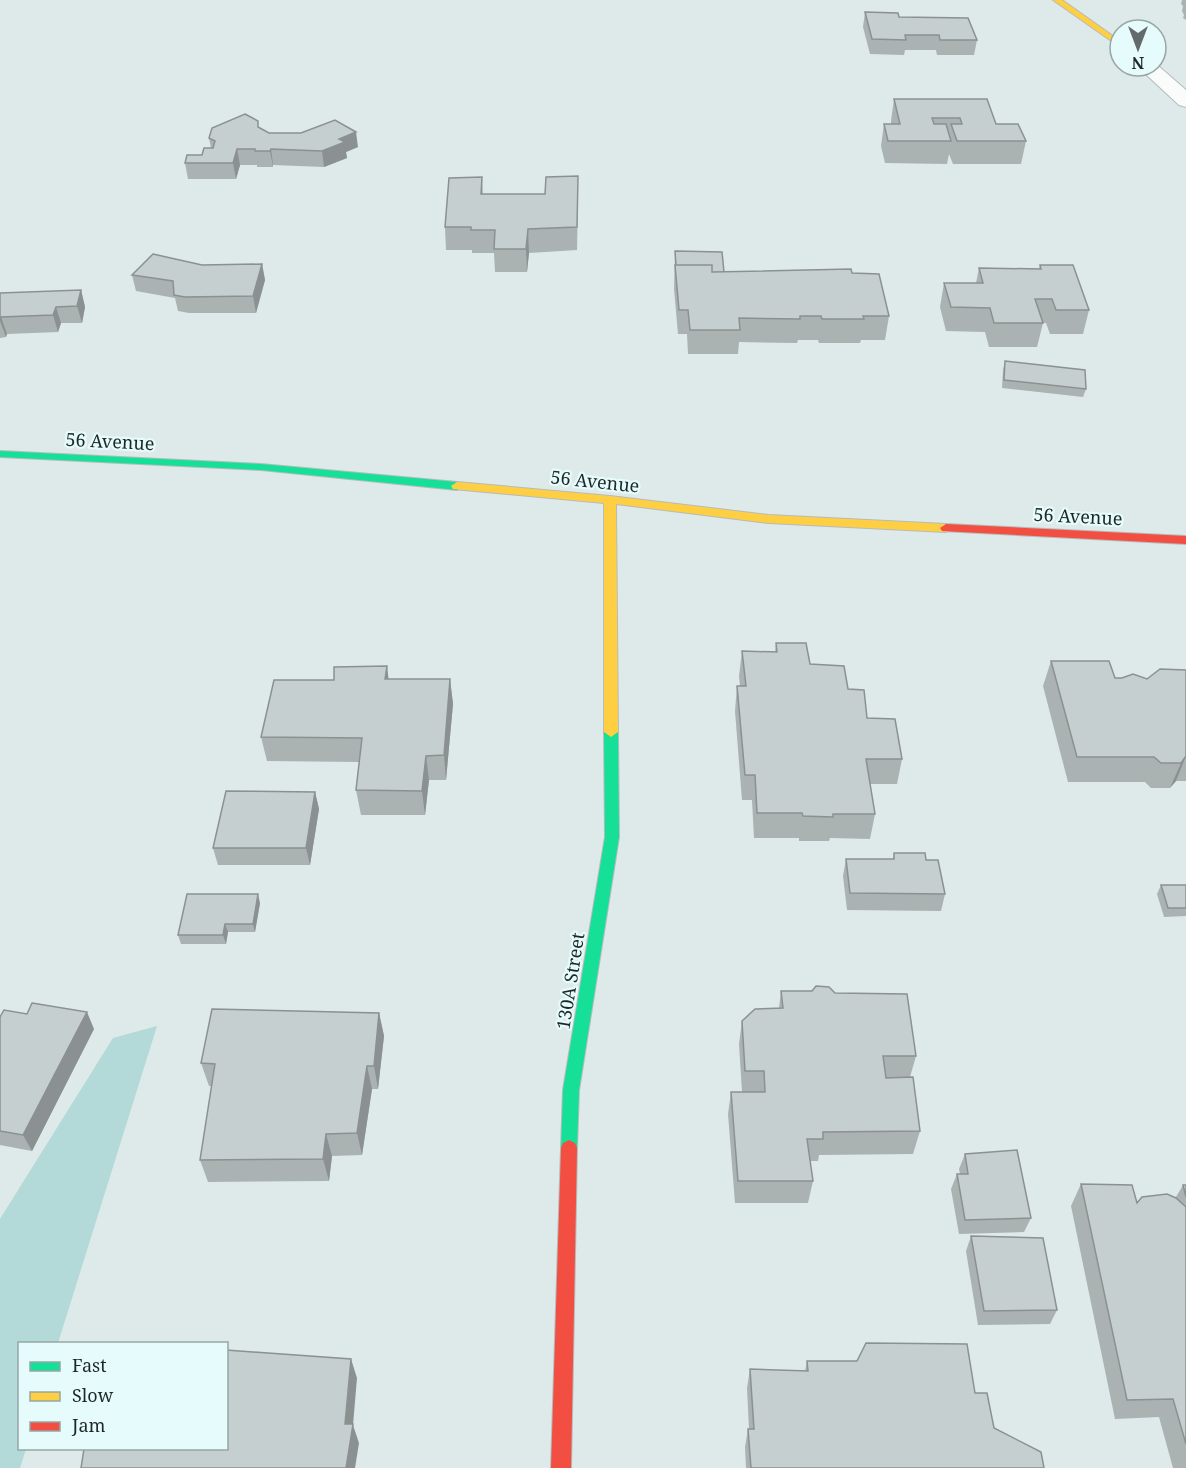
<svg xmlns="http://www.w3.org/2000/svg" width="1186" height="1468" font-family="'Noto Serif',serif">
	<rect width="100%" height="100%" fill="#dee9e9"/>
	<path fill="#b3d9d9" d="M157,1026L58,1343L20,1344V1448L26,1449L20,1468H0V1219L113,1038Z"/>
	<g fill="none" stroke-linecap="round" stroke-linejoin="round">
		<g stroke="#b4bcbc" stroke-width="2">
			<path id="street" d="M1156,64L1186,90V107L1179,105L1137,66H1156Z"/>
		</g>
		<g stroke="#b4bcbc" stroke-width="2">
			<path id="fast" d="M0,451L261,464L457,482L463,486L457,490L261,470L0,457Z
				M611,727L618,732L619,837L579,1090L577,1148L575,1153L569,1156L563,1153L561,1148L563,1090L605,837L604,732Z"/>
		</g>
		<g stroke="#b4bcbc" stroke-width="2">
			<path id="slow" d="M1053,0H1062L1120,41V47Z
				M457,482L610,496L769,515L946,524L952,528L946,532L769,523L616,504L618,732L611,737L604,732V503L453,489L451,486Z"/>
		</g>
		<g stroke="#b4bcbc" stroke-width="2">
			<path id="jam" d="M946,524L1186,536V544L942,531L940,528Z
				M569,1140L575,1143L577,1148L571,1468H551L561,1148L563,1143Z"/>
		</g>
		<use href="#street" fill="#fafcfc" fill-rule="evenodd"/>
		<use href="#fast" fill="#16e098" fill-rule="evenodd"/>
		<use href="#slow" fill="#ffcf43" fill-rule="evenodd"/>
		<use href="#jam" fill="#f24e42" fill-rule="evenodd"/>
	</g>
	<path fill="#aab2b2" d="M1182,0H1186V20L1183,18L1184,15L1182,11L1183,6L1181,4Z
		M865,12L899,17L977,40L974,55H937L936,50H905L904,55L870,54L863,27Z
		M894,99L996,124L1026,141L1021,164H953L949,154L947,164L885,163L881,146L884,124H891V121Z
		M259,128L269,133L358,147L346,152L347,158L324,167L273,165V167H257V165H240L236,179H188L185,163L202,155L211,148L209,138Z
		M482,177L483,194L578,199L577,250L529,253L527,272H495L494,253H472V250H446L445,227Z
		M675,251L724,272L852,273L889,316L885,340H861L860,343H819L818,340H798L797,343L739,342L738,354H688L687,334H678L674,289Z
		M262,264L265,280L256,313H189L178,311L175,298L136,291L132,275L202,265Z
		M1040,265L1089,310L1083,334H1050L1046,323H1043L1037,347H989L985,332L946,331L940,307L944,283H976L979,268L1039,269Z
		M81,290L85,307L82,323H61L58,332L7,334L6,337L0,338V293Z
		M1005,361L1086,389L1083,397L1002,388L1003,370Z
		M776,643L848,689L867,718L902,759L897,784H870L875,814L870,839L830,838L829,841H799V838H754L752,800H742L735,711L737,686H740L739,676L742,651L775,652Z
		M1051,661L1115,678L1147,679L1186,670V781H1176L1170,788H1151L1145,782H1068L1043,686Z
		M387,666L388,679H450L453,704L446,780H429L425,815H361L356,790L359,762L267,761L261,737L334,680Z
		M315,792L319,809L310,865H218L213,848Z
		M894,853L926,860L945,894L941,911L847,910L843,876L846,859H893Z
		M1161,885H1186V916L1164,917L1157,894Z
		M260,903L255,932H228L226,944H181L178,935Z
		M781,991L835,993L916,1056L910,1077L920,1131L913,1154L819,1155L818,1161H810L813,1181L808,1203H735L728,1114L731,1092H742L739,1044L742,1021L779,1008Z
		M379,1013L384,1036L378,1089H372L362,1155L332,1156L329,1181L208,1182L200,1160L212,1086H209L201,1063Z
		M0,1017L94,1029L32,1151L0,1145Z
		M965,1154L1031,1218L1024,1232L959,1234L951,1189L957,1174H960L959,1169Z
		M1081,1184L1137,1203L1176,1197L1183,1185H1186V1468H1173L1159,1417L1115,1419L1071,1206Z
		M971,1236L1057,1310L1050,1324L978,1325L966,1251Z
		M807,1361L975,1393L994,1428L1044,1468H746L745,1447L748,1429H749L747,1388L750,1369L805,1371Z"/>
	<path fill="#8b9191" d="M356,132L358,147L346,152L347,158L324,167L322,151L339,139Z
		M237,149L240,165L236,179L233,163Z
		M271,149L273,165V167L270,151Z
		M528,229L529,253L527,272L526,249Z
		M262,264L265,280L256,313L253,296Z
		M81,290L85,307L82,323L77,306Z
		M56,307L61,323L58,332L53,315Z
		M1,317L7,334L6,337L0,321Z
		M387,666L390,691L385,679Z
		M450,679L453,704L446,780L444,755Z
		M426,756L429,780L425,815L422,791Z
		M1186,756L1176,781L1170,788L1181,763Z
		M315,792L319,809L310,865L306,848Z
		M258,894L260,903L255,932L253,924Z
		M225,924L228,932L226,944L223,935Z
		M87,1012L94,1029L32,1151L23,1135Z
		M379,1013L384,1036L378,1089L374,1066Z
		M367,1066L372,1089L362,1155L357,1133Z
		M326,1134L332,1156L329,1181L323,1159Z
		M351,1359L357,1378L353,1425L359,1443L355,1468H346L345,1424Z"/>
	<path fill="#c6cfcf" stroke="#8b9191" stroke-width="1.5" d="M865,12L898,13L899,17L968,18L977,40H940L939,35H905L906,40L872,39Z
		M894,99H987L996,124H1018L1026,141H957L951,124H962L960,118H932L934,124H946L951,141H888L884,124H900Z
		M245,114L258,121V127L269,133H301L335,120L356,132L339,139L345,142L322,151L271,149L270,151H255V149H237L233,163H185L187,155H202L204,148H213L215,141L209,138L212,128Z
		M578,176L577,227L528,229L526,249H494L495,230H471V227H445L449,178L482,177L481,194H545L546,177Z
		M675,251L722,252L724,272H712V265H676Z
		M153,254L202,265L262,264L253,296L185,297L174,295L173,281L132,275Z
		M675,265H712V272L851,269L852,273L879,274L889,316H863L864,319H822L821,316H800V319L739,318L740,330H690L688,310H679Z
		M1040,265H1073L1089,310H1056L1052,299H1035L1043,323H994L990,308L951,307L944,283H983L979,268L1041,269Z
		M81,290L77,306L56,307L53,315L1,317L0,321V293Z
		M1005,361L1085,370L1086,389L1004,380Z
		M776,643H806L810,664L844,666L848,689L864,690L867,718L895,719L902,759H866L875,814H833V817L803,816L802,813H757L755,775H745L737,686H746L742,651L777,652Z
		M1051,661H1109L1115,678H1122L1133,674L1147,679L1160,669L1186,670V756L1181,763H1161L1154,757H1077Z
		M387,666L385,679H450L444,755L426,756L422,791L356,790L362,738L261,737L274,680H334V667Z
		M226,791L315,792L306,848H213Z
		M894,853H925L926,860H938L945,894L850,893L846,859H894Z
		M1161,885H1186V908H1168Z
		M187,894H258L253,924H225L223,935H178Z
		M816,986L829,987L835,993L907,994L916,1056H883L886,1078L913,1077L920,1131L823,1132V1139H807L813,1181H738L731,1092H765L764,1071H745L742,1021L755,1009L783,1008L781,991H812Z
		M32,1003L87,1012L23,1135L0,1131V1017L4,1010L27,1014Z
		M212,1009L379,1013L374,1066H367L357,1133L326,1134L323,1159L200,1160L215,1064L201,1063Z
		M1017,1150L1031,1218L965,1220L957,1174H968L965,1154Z
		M1081,1184L1132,1185L1137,1203L1142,1197L1167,1194L1176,1198L1186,1207V1444L1173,1399L1127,1400Z
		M1183,1185H1186V1197Z
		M971,1236L1043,1238L1057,1310L984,1311Z
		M866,1343L967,1344L975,1393H987L994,1428L1041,1452L1044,1468H751L748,1429H754L750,1369L808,1371L807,1361H857Z
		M226,1350L351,1359L345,1424H353L346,1468H81L84,1449H226Z"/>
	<g text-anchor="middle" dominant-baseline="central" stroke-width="4.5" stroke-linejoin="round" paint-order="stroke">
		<g font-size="18" fill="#1f2727" stroke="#e6fbfb">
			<text transform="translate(110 441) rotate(3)">56 Avenue</text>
			<text transform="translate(595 481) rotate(6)">56 Avenue</text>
			<text transform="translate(1078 516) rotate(3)">56 Avenue</text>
			<text transform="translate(570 981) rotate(-81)">130A Street</text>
		</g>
	</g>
	<rect x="18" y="1342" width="210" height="108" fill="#e6fbfb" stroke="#96a6a6" stroke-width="1.5"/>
	<rect x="30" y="1362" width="30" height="9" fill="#16e098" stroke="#96a6a6" stroke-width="1.5"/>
	<text x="72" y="1372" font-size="18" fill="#1f2727">Fast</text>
	<rect x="30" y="1392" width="30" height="9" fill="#ffcf43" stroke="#96a6a6" stroke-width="1.5"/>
	<text x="72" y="1402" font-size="18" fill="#1f2727">Slow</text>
	<rect x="30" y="1422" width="30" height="9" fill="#f24e42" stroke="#96a6a6" stroke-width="1.5"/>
	<text x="72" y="1432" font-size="18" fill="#1f2727">Jam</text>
	<g transform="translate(1138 48) rotate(180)"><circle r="28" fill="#e6fbfb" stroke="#96a6a6" stroke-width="1.5"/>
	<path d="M0-4.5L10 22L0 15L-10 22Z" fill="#626b6b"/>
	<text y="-9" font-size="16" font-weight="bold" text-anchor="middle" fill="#1f2727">N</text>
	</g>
</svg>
